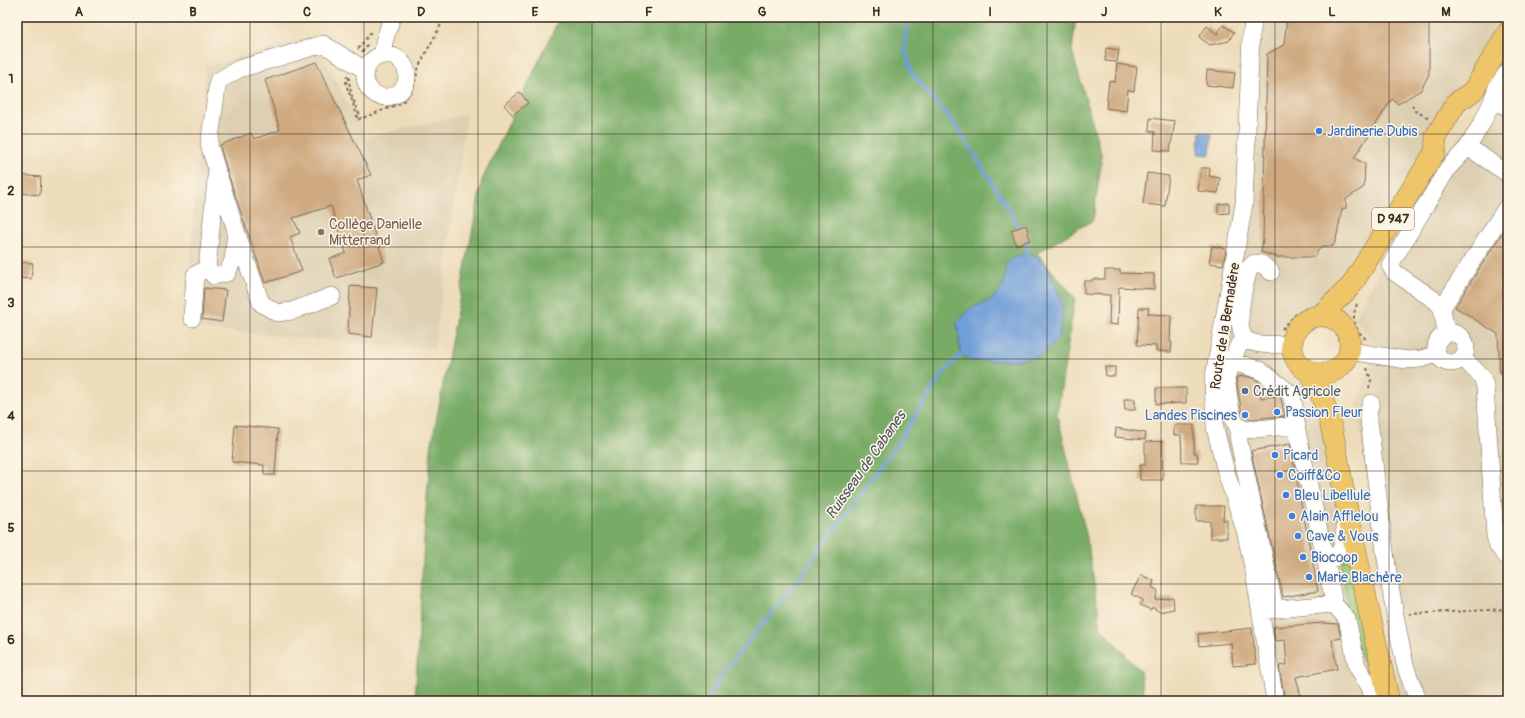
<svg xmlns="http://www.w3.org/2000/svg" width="1525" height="718" font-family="Pangolin,sans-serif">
	<rect width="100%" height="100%" fill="#fcf5e5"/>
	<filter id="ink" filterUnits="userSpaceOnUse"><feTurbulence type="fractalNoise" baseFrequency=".025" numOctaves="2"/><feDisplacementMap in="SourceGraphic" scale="8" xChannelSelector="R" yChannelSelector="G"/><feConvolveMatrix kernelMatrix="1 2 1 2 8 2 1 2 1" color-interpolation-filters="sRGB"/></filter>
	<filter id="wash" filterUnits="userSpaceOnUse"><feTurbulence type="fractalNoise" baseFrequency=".012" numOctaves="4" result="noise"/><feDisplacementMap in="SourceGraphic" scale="16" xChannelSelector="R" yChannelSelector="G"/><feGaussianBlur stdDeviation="0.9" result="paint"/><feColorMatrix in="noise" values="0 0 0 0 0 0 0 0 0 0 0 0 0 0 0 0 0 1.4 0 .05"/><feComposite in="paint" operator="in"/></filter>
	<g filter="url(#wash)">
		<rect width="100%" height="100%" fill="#eddcb9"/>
		<path fill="#ddcfb1" d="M1254,17H1508V32L1364,264L1311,318L1304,322L1298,328L1294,335L1292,344L1293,353L1296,361L1301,368L1309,372L1389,701H1275L1215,428L1223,331Z
			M313,37L366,137L467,114L434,349L184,328L206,66Z
			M1508,61V701H1401L1385,621L1357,404L1369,369L1375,343L1355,318L1392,245Z"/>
		<path fill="#95c675" stroke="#68784a" d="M1347,557L1377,683H1372L1339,604L1347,602L1341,565Z"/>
		<path fill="#78ab66" stroke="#5a6a42" d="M560,17H1076L1072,51L1102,157L1093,220L1037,253L1075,298L1057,414L1087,538L1101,628L1140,671L1145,701H415L425,522L431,448L482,180Z"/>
		<path fill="#6f9ed8" stroke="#55647b" d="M1200,132L1212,134L1210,155L1198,154Z
			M1027,253L1035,255L1047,266L1060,296L1063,309L1059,338L1040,357L1008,361H972L961,355L957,323L969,309L993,299L1003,286L1006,263L1016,256Z"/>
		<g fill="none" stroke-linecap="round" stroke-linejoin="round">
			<path stroke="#6f9ed8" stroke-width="3.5" d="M907,17L905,50L912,74L956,126L999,193L1019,227
				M1027,241V258
				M708,701L719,678L797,581L895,447L941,376L963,352"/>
		</g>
		<g id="blocks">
			<path fill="#cfaa81" d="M1287,17H1429V74L1421,90L1398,104L1392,99L1354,158L1365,164L1364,187L1346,199V208L1342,209L1336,240L1333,246H1322L1313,257H1277L1261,252L1263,240L1267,54L1284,45Z
				M1223,25L1234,32L1229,41L1210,45L1199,37L1207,26L1217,34Z
				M1106,48L1119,50L1117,62L1105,61Z
				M316,62L371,175L357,180L384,262L336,278L329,259L346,253L331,206L293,218L300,233L290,237L302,271L265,283L227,171L220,145L251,133L254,139L280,130L265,80Z
				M1117,64L1137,67L1134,91L1128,90L1126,111L1106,108L1109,81L1115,82Z
				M1207,70L1235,73L1233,88L1206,85Z
				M520,92L528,103L513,115L504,105Z
				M1150,118L1175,121L1170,151L1154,150L1155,132L1149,131Z
				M1201,168H1210L1209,176L1220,178L1218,193L1198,191Z
				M1147,173L1169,176L1165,206L1143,204Z
				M17,175L41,177L40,195L17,193Z
				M1229,203V213L1218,214V204Z
				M1508,224V373H1500L1498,334L1455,307Z
				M1026,225L1030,240L1016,245L1011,230Z
				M1212,246L1226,249L1223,265L1209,263Z
				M17,262L33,263L31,279L17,278Z
				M1105,270H1120V273L1154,274V289L1119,287L1118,325L1109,324L1110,295L1084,294V281H1092V279H1105Z
				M350,286L377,288L372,337L348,334Z
				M204,288L226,290L222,322L202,319Z
				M1139,308H1149L1148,314L1171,315L1170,342H1172L1171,352L1156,351V346L1137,345Z
				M1105,367H1115V376H1106Z
				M1245,376L1255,379L1259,382L1261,398L1277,396L1281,399L1285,416L1251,419L1242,413L1236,379L1237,377Z
				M1156,388H1186V403L1156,404Z
				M1124,399H1135V410H1125Z
				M235,425L278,429L275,475H264V465L232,462Z
				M1174,425H1194V453H1197L1198,462H1182L1181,435H1174Z
				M1116,428L1146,433L1145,440L1115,437Z
				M1162,441L1163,480H1140V465H1145V442Z
				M1290,444L1318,591L1283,597L1251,451Z
				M1196,506H1224L1223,520H1227V538H1210V521H1196Z
				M1141,575L1154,581L1152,587L1158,591L1155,600L1173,597L1174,609L1160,612L1152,607L1151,610L1140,605L1143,600L1131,594Z
				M1323,623L1338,624L1341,638L1332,640L1337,669L1296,677L1302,701H1285L1279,666L1287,665L1285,640L1275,641L1273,627Z
				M1252,628L1256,664L1233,666L1231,643L1199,646L1198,634Z"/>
		</g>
	</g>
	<g filter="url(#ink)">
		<use href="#blocks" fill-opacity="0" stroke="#796854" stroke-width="1"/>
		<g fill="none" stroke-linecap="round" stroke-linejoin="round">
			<g stroke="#796854" stroke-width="18">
				<path id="minor" d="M1254,17L1251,35L1244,204L1213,382L1215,428L1226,472L1245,530L1254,572L1275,701
					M383,55L384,42L392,17
					M365 76a21 21 0 1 1 42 0a21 21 0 1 1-42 0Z
					M1493,99L1508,108
					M1468,147L1508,174
					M236,231L261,303L277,313L292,311L332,296
					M207,268L214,276L227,273L233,260L236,231L219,177
					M1271,272L1262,264L1254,263L1250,267C1245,281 1233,329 1246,339C1255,347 1280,344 1292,344
					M1442,308L1508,205
					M192,318L195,275L207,268L217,170L209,145L218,81L239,69L323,44L365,70
					M1436 348a15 15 0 1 1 30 0a15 15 0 1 1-30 0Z
					M1446,333L1442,308L1436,301L1394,272L1390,265L1448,168L1468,147L1482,123L1491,104L1497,87L1508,71
					M1245,339L1237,348L1233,362L1226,377L1230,406L1234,421L1238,426L1246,430L1297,425
					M1350,351L1407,360L1421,359L1437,354
					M1463,358L1482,377L1485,386L1495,536L1498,546L1508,558
					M1233,362L1260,370L1290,393L1294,405L1297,431L1326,562L1334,604L1347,619L1357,666L1370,687L1374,701
					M1371,403L1368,412C1378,495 1386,579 1404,660C1407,675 1414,687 1418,701
					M1238,426V437L1275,609
					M1326,562C1346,556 1344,534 1346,517
					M1264,610L1334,604"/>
			</g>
			<g stroke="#796854" stroke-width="22">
				<path id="major" d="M1292 345a29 29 0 1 1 58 0a29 29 0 1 1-58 0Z
					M1320,316L1351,286L1435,152L1436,136L1456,103L1473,91L1508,32
					M1309,372C1333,407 1338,466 1347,509C1360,573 1375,637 1389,701"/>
			</g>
			<path stroke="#796854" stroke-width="2" stroke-dasharray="3 3" stroke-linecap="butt" d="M358,49L371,32
				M362,52L369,42
				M347,75L346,84L357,115V120L402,103L413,89L419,66L445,17
				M349,77C349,91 355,105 361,118
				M1412,105L1415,111L1429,118
				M1357,304C1351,318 1354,329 1366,339
				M1282,329L1295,315L1306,309
				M1367,368L1371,380L1369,388
				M1409,614L1508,609"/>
			<use href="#minor" stroke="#fff" stroke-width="17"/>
			<use href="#major" stroke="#eec569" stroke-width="21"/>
		</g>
	</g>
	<path fill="none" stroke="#3b2a1e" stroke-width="1" stroke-opacity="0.55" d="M136,17V701M250,17V701M364,17V701M478,17V701M592,17V701M706,17V701M819,17V701M933,17V701M1047,17V701M1161,17V701M1275,17V701M1389,17V701M17,134H1508M17,247H1508M17,359H1508M17,471H1508M17,584H1508"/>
	<g fill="#3f7fe0" stroke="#fcf5e5" stroke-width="1.5">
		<circle cx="1319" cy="131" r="4"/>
		<circle cx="1277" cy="412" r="4"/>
		<circle cx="1245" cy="415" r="4"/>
		<circle cx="1275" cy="455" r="4"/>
		<circle cx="1280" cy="475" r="4"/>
		<circle cx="1286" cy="495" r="4"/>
		<circle cx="1292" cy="516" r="4"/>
		<circle cx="1298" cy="536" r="4"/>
		<circle cx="1303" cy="557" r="4"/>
		<circle cx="1309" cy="577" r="4"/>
	</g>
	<circle fill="#8d6e63" stroke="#fcf5e5" stroke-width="1.5" cx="321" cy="232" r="4"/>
	<circle fill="#5c6f8a" stroke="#fcf5e5" stroke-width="1.5" cx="1245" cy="391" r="4"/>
	<g text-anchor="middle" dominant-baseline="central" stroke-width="3" stroke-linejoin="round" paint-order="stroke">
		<rect fill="#fcf5e5" stroke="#75675a" stroke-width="1" x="1372" y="208" width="42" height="22" rx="3"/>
		<g font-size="13" font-weight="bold" fill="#3b2a1e">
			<text x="1393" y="219">D 947</text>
		</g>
		<g font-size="14" fill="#366cbe" stroke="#fcf5e5" text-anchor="start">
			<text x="1327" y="131">Jardinerie Dubis</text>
			<text x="1285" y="412">Passion Fleur</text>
			<text x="1237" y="415" text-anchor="end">Landes Piscines</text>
			<text x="1283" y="455">Picard</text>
			<text x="1288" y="475">Coiff&amp;Co</text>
			<text x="1294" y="495">Bleu Libellule</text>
			<text x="1300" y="516">Alain Afflelou</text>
			<text x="1306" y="536">Cave &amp; Vous</text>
			<text x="1311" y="557">Biocoop</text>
			<text x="1317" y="577">Marie Blachère</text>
		</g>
		<g font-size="14" fill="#785e54" stroke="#fcf5e5" text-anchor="start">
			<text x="329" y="224">Collège Danielle<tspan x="329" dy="16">Mitterrand</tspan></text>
		</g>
		<g font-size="14" fill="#3b2a1e" stroke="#fcf5e5">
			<text transform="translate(1225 326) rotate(-81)">Route de la Bernadère</text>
		</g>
		<g font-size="14" fill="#4e5e75" stroke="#fcf5e5" text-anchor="start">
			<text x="1253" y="391">Crédit Agricole</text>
		</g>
		<g font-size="15" font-style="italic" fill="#505868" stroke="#fcf5e5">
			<text transform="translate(866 465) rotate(-55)">Ruisseau de Cabanes</text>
		</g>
	</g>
	<rect width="1525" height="718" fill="none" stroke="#fcf5e5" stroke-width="44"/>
	<rect x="22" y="22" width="1481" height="674" fill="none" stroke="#3b2a1e" stroke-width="1.5"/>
	<g font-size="13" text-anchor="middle" font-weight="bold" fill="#3b2a1e">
		<text x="79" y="16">A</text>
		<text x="193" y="16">B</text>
		<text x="307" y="16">C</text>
		<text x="421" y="16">D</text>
		<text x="535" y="16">E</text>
		<text x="649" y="16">F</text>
		<text x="762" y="16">G</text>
		<text x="876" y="16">H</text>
		<text x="990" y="16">I</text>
		<text x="1104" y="16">J</text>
		<text x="1218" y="16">K</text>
		<text x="1332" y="16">L</text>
		<text x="1446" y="16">M</text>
		<text x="11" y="83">1</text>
		<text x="11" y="195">2</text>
		<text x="11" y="307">3</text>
		<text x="11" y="420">4</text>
		<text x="11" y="532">5</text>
		<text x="11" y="644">6</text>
	</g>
</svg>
